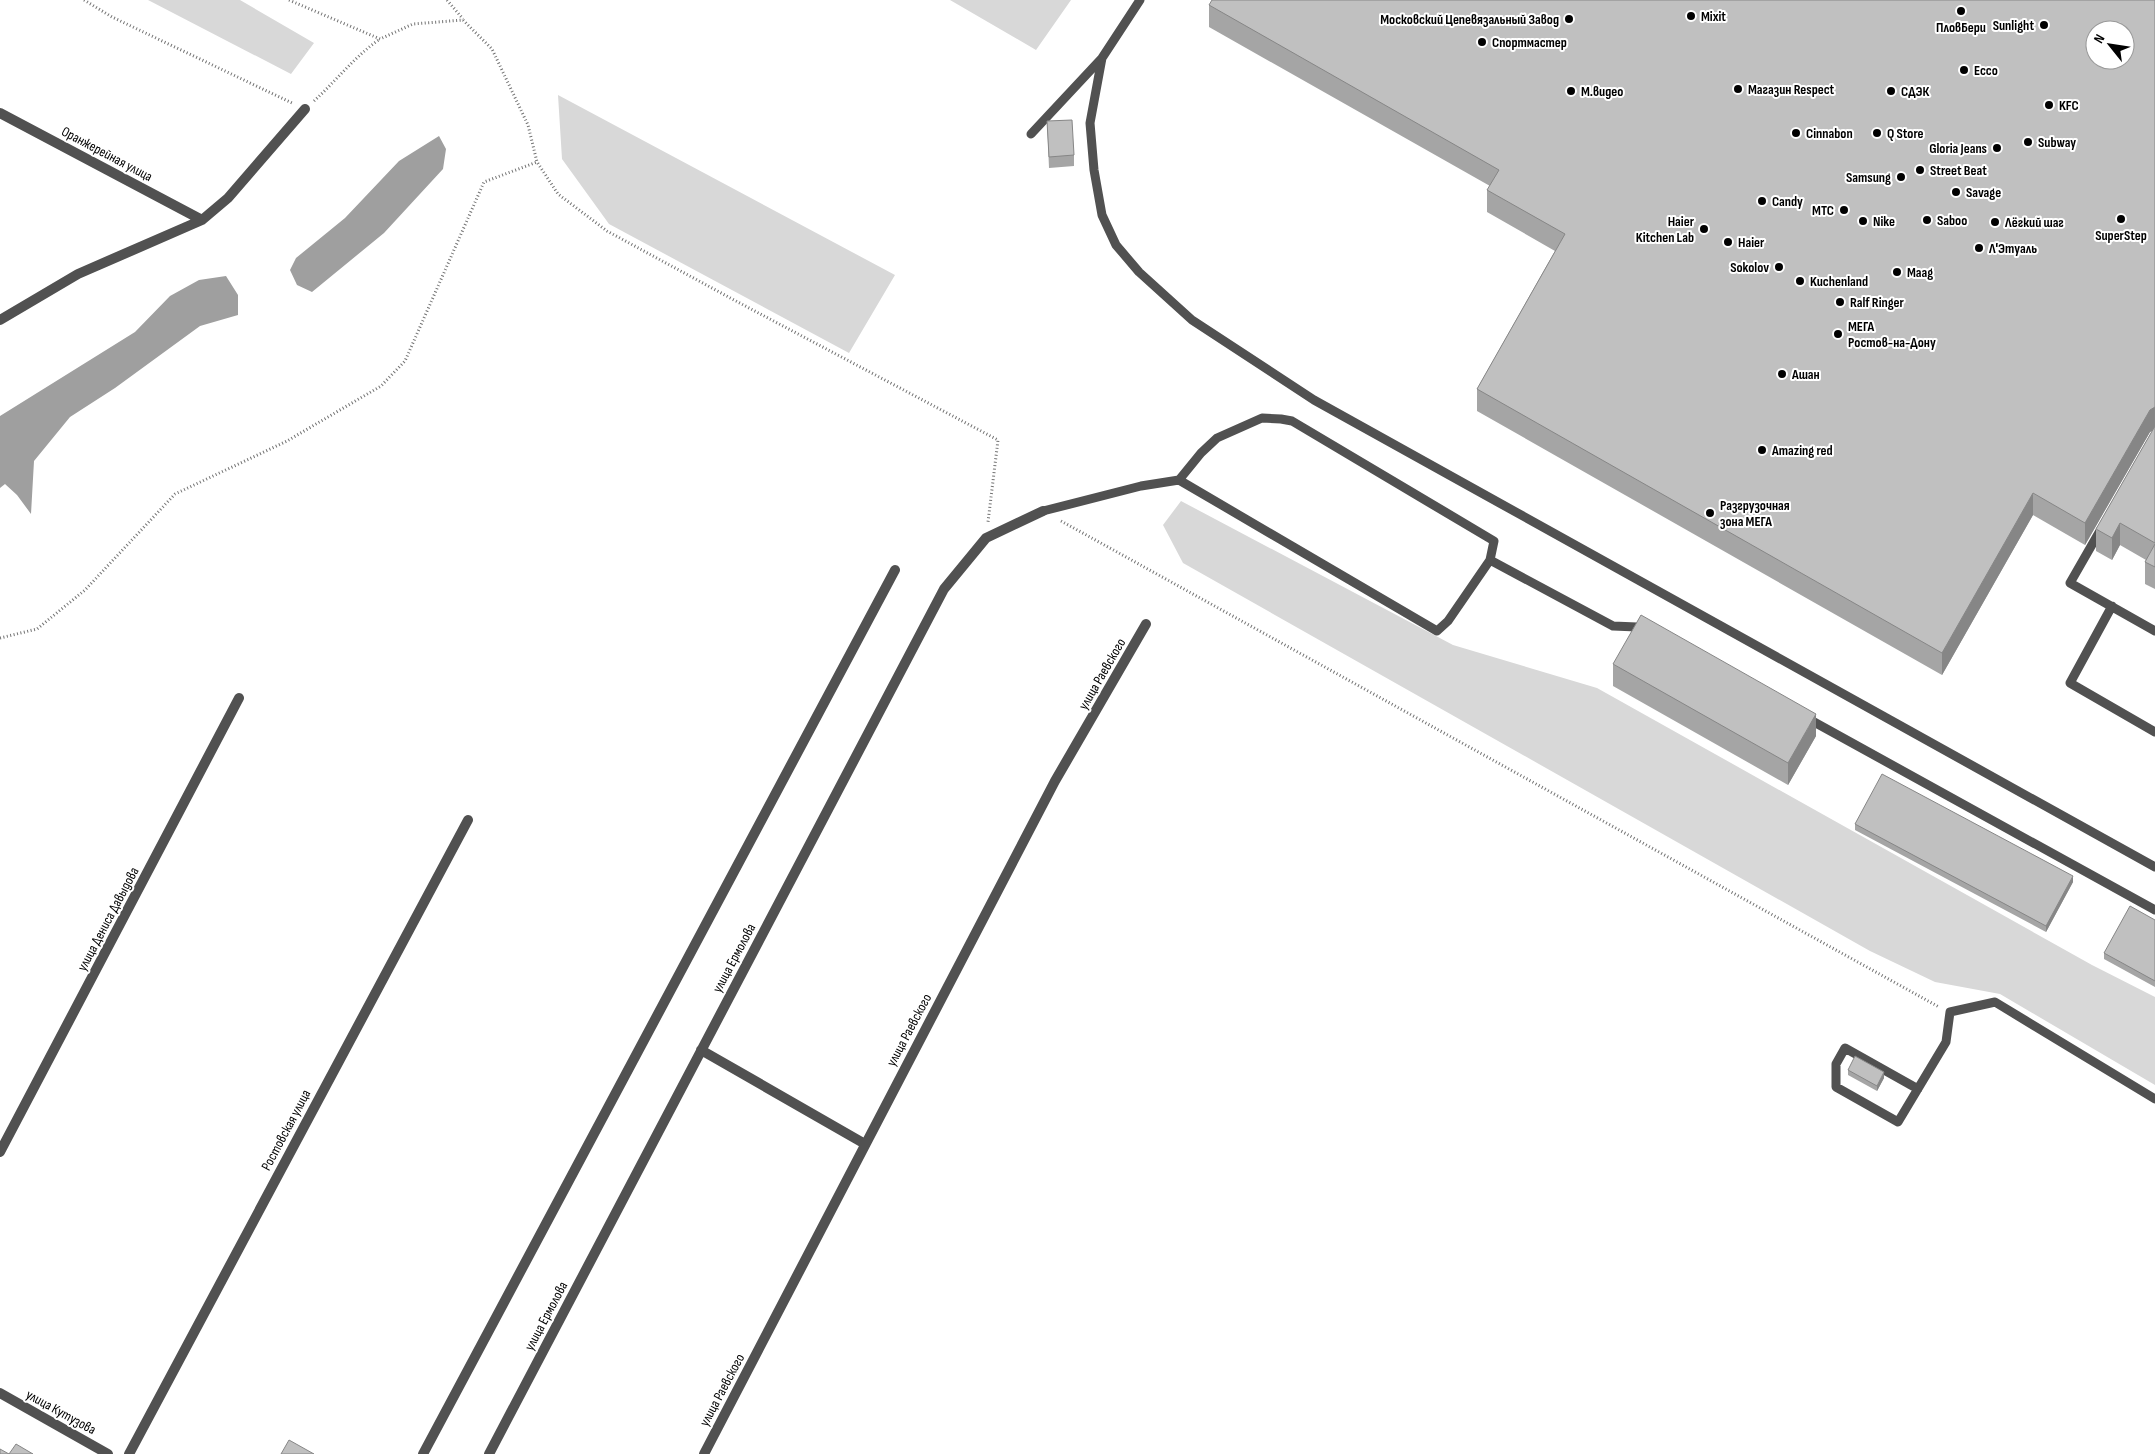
<svg xmlns="http://www.w3.org/2000/svg" width="2155" height="1454" font-family="'Sofia Sans Condensed',sans-serif">
	<rect width="100%" height="100%" fill="#fff"/>
	<path fill="#d8d8d8" d="M148,0H240L314,43L291,74Z
		M950,0H1071L1036,50Z
		M558,95L895,275L849,353L609,224L562,159Z
		M1181,501L1453,645L1597,688L2092,965L2155,997V1085L2000,994L1935,982L1870,951L1183,563L1163,525Z"/>
	<path fill="#9f9f9f" d="M439,136L446,149L443,169L384,233L312,292L297,285L290,270L296,258L345,218L399,161Z
		M226,276L238,295V315L200,326L115,388L70,417L34,461L31,514L17,495L5,484L0,488V416L135,332L170,296L199,280Z"/>
	<g fill="none" stroke-linecap="round" stroke-linejoin="round">
		<path stroke="#737373" stroke-width="3" stroke-dasharray="1 2.5" stroke-linecap="butt" d="M84,0L112,17L292,103
			M289,0L380,39L413,24L463,20L492,49L528,125L537,162L558,194L607,231L734,300L998,440L988,522
			M447,0L463,19
			M314,101C336,81 355,56 380,39
			M1061,521L1939,1007
			M0,638L37,629L85,590L175,494L287,441L381,386L405,361L484,182L537,162"/>
		<path stroke="#515151" stroke-width="9" d="M1102,58L1090,123L1094,170L1102,215L1116,245L1139,272L1192,320L1314,400L2155,867
			M1031,134L1102,58L1140,0
			M1179,480L1437,631L1448,621L1490,560
			M1043,511L1141,486L1179,480L1201,453L1217,438L1262,418L1281,419L1292,421L1494,541L1490,560L1613,626L1637,627L1644,630
			M2101,529L2070,583L2155,631
			M2112,606L2070,683L2155,732
			M1805,717L2155,910
			M1918,1089L1845,1048L1836,1064V1087L1898,1122L1946,1042L1950,1012L1995,1002L2155,1099"/>
		<path stroke="#515151" stroke-width="10" d="M0,113L202,220
			M0,320L78,274L202,220L228,198L305,109
			M701,1050L865,1144
			M0,1152L239,698
			M0,1393L108,1454
			M129,1454L468,820
			M423,1454L895,570
			M489,1454L944,589L986,538L1043,511
			M704,1454L1055,781L1146,624"/>
	</g>
	<path fill="#a5a5a5" d="M2155,0V589L2145,584V562L2146,560L2120,545L2112,560L2096,551V529L2152,431L2150,432L2085,545L2033,515L1942,675L1477,411V389L1555,251L1487,212V190L1490,186L1209,27V5Z
		M1047,121L1074,155V166L1049,168Z
		M1613,664L1816,736L1788,785L1613,686Z
		M1855,824L2073,882L2046,932L1855,830Z
		M2155,920V987L2104,959V953Z
		M1848,1070L1884,1078L1877,1091L1848,1075Z"/>
	<path fill="#868686" d="M2155,407V429L2150,432L2085,545V523L2150,410Z
		M2033,493V515L1942,675V653Z
		M2120,523V545L2112,560V538Z
		M1816,714V736L1788,785V763Z
		M2073,876V882L2046,932V926Z
		M1884,1072V1078L1877,1091V1086Z"/>
	<path fill="#c0c0c0" stroke="#868686" fill-rule="evenodd" d="M1212,0H2155V407L2150,410L2085,523L2033,493L1942,653L1477,389L1565,234L1487,190L1499,170L1209,5ZM2095,30H2125V60H2095Z
		M1072,120L1074,155L1049,157L1047,121Z
		M2155,426V543L2120,523L2112,538L2096,529Z
		M2155,544V567L2145,562Z
		M1641,615L1816,714L1788,763L1613,664Z
		M1882,774L2073,876L2046,926L1855,824Z
		M2130,906L2155,920V981L2104,953Z
		M1855,1056L1884,1072L1877,1086L1848,1070Z
		M289,1440L314,1454H281Z
		M16,1444L33,1454H9Z
		M0,1449L9,1454H0Z"/>
	<g fill="#000" stroke="#fff" stroke-width="2">
		<circle cx="1961" cy="11" r="5"/>
		<circle cx="1691" cy="16" r="5"/>
		<circle cx="1569" cy="19" r="5"/>
		<circle cx="2044" cy="25" r="5"/>
		<circle cx="1482" cy="42" r="5"/>
		<circle cx="1964" cy="70" r="5"/>
		<circle cx="1738" cy="89" r="5"/>
		<circle cx="1571" cy="91" r="5"/>
		<circle cx="1891" cy="91" r="5"/>
		<circle cx="2049" cy="105" r="5"/>
		<circle cx="1796" cy="133" r="5"/>
		<circle cx="1877" cy="133" r="5"/>
		<circle cx="2028" cy="142" r="5"/>
		<circle cx="1997" cy="148" r="5"/>
		<circle cx="1920" cy="170" r="5"/>
		<circle cx="1901" cy="177" r="5"/>
		<circle cx="1956" cy="192" r="5"/>
		<circle cx="1762" cy="201" r="5"/>
		<circle cx="1844" cy="210" r="5"/>
		<circle cx="2121" cy="219" r="5"/>
		<circle cx="1927" cy="220" r="5"/>
		<circle cx="1863" cy="221" r="5"/>
		<circle cx="1995" cy="222" r="5"/>
		<circle cx="1704" cy="229" r="5"/>
		<circle cx="1728" cy="242" r="5"/>
		<circle cx="1979" cy="248" r="5"/>
		<circle cx="1779" cy="267" r="5"/>
		<circle cx="1897" cy="272" r="5"/>
		<circle cx="1800" cy="281" r="5"/>
		<circle cx="1840" cy="302" r="5"/>
		<circle cx="1838" cy="334" r="5"/>
		<circle cx="1782" cy="374" r="5"/>
		<circle cx="1762" cy="450" r="5"/>
		<circle cx="1710" cy="513" r="5"/>
	</g>
	<g text-anchor="middle" dominant-baseline="central" stroke-width="4" stroke-linejoin="round" paint-order="stroke">
		<g font-size="14" font-weight="bold" fill="#000" stroke="#fff" text-anchor="start">
			<text x="1701" y="16">Mixit</text>
			<text x="1559" y="19" text-anchor="end">Московский Цепевязальный Завод</text>
			<text x="2034" y="25" text-anchor="end">Sunlight</text>
			<text x="1961" y="27" text-anchor="middle">ПловБери</text>
			<text x="1492" y="42">Спортмастер</text>
			<text x="1974" y="70">Ecco</text>
			<text x="1748" y="89">Магазин Respect</text>
			<text x="1581" y="91">М.видео</text>
			<text x="1901" y="91">СДЭК</text>
			<text x="2059" y="105">KFC</text>
			<text x="1806" y="133">Cinnabon</text>
			<text x="1887" y="133">Q Store</text>
			<text x="2038" y="142">Subway</text>
			<text x="1987" y="148" text-anchor="end">Gloria Jeans</text>
			<text x="1930" y="170">Street Beat</text>
			<text x="1891" y="177" text-anchor="end">Samsung</text>
			<text x="1966" y="192">Savage</text>
			<text x="1772" y="201">Candy</text>
			<text x="1834" y="210" text-anchor="end">МТС</text>
			<text x="1937" y="220">Saboo</text>
			<text x="1694" y="221" text-anchor="end">Haier<tspan x="1694" dy="16">Kitchen Lab</tspan></text>
			<text x="1873" y="221">Nike</text>
			<text x="2005" y="222">Лёгкий шаг</text>
			<text x="2121" y="235" text-anchor="middle">SuperStep</text>
			<text x="1738" y="242">Haier</text>
			<text x="1989" y="248">Л'Этуаль</text>
			<text x="1769" y="267" text-anchor="end">Sokolov</text>
			<text x="1907" y="272">Maag</text>
			<text x="1810" y="281">Kuchenland</text>
			<text x="1850" y="302">Ralf Ringer</text>
			<text x="1848" y="326">МЕГА<tspan x="1848" dy="16">Ростов-на-Дону</tspan></text>
			<text x="1792" y="374">Ашан</text>
			<text x="1772" y="450">Amazing red</text>
			<text x="1720" y="505">Разгрузочная<tspan x="1720" dy="16">зона МЕГА</tspan></text>
		</g>
		<g font-size="14" fill="#000" stroke="#fff">
			<text transform="translate(107 154) rotate(28)">Оранжерейная улица</text>
			<text transform="translate(1102 674) rotate(-60)">улица Раевского</text>
			<text transform="translate(108 919) rotate(-62)">улица Дениса Давыдова</text>
			<text transform="translate(734 958) rotate(-62)">улица Ермолова</text>
			<text transform="translate(909 1030) rotate(-62)">улица Раевского</text>
			<text transform="translate(286 1130) rotate(-62)">Ростовская улица</text>
			<text transform="translate(546 1316) rotate(-62)">улица Ермолова</text>
			<text transform="translate(722 1390) rotate(-62)">улица Раевского</text>
			<text transform="translate(61 1412) rotate(29)">улица Кутузова</text>
		</g>
	</g>
	<g transform="translate(2110 45) rotate(300)"><circle r="24" fill="#ffffff" stroke="#999999"/>
	<path d="M0-4L9 19L0 12L-9 19Z" fill="#000000"/>
	<text y="-8" font-size="14" font-weight="bold" text-anchor="middle" fill="#000000">N</text>
	</g>
</svg>
